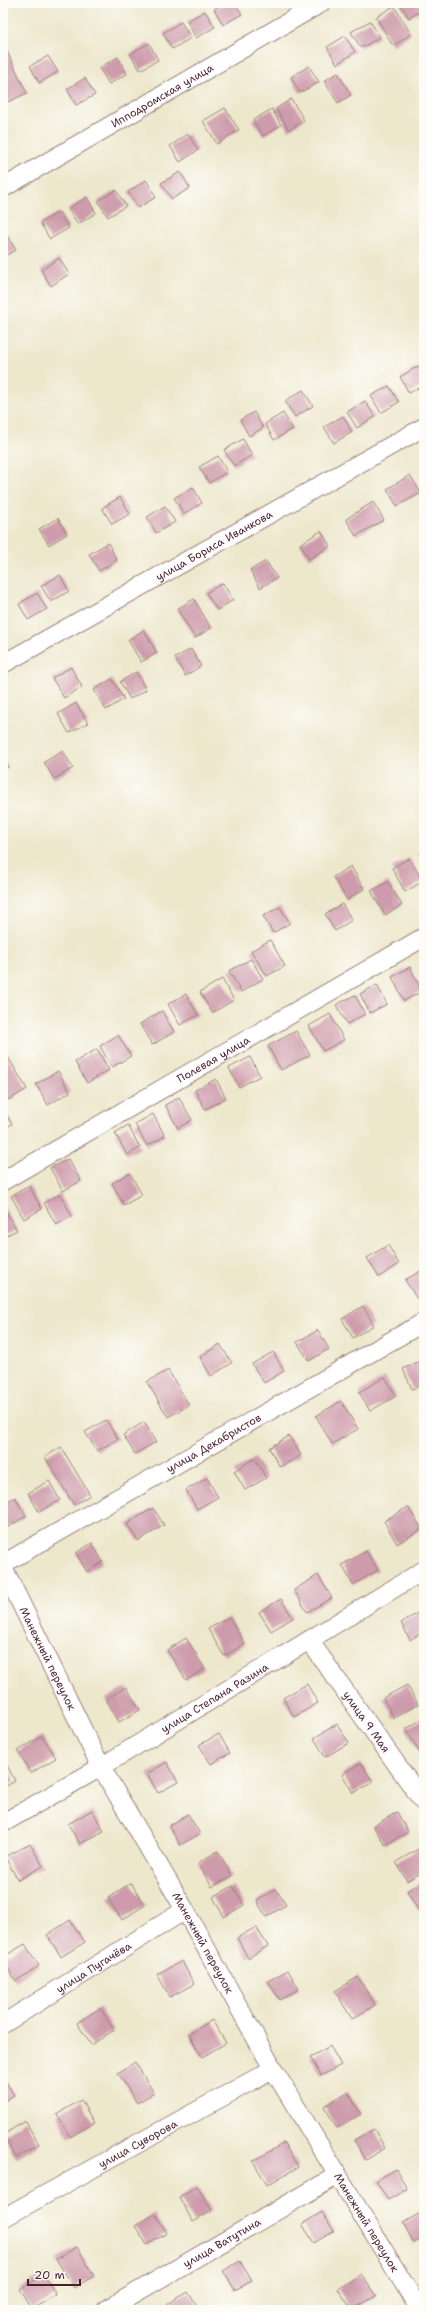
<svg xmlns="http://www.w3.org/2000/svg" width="427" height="2313" font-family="'Shantell Sans',sans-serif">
	<rect width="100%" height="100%" fill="#fdfcf7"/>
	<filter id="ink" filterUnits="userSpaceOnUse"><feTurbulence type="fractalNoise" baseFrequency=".025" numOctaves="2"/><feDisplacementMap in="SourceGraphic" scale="8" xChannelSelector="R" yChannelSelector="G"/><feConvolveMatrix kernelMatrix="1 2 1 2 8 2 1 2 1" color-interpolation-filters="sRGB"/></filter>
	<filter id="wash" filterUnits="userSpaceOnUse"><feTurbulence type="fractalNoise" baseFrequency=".012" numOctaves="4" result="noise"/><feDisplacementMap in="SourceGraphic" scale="16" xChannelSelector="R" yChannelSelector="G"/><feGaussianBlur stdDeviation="0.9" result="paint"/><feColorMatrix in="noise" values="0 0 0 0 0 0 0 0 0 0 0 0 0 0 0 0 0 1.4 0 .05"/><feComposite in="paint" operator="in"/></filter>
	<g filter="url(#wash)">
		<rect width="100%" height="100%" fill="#ede7cc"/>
		<g id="blocks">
			<path fill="#ce9bac" d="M224,3H235L242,14L223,25L214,9Z
				M399,3H424V9L409,18Z
				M394,6L411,34L393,46L376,17Z
				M205,11L215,27L196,38L187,21Z
				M370,21L380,37L361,48L351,32Z
				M181,22L191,38L172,49L163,33Z
				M345,36L355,52L337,64L327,47Z
				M3,43L27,93L8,102L3,92Z
				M149,43L158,60L140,70L130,54Z
				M48,56L58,72L39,83L30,66Z
				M118,57L127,74L109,84L99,68Z
				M309,66L319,82L300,93L291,77Z
				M338,73L351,95L338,103L324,81Z
				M85,78L95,95L76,105L67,89Z
				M291,99L304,120L289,130L276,109Z
				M225,108L239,130L217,144L203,121Z
				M272,109L281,125L263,136L253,120Z
				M188,134L198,150L180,162L170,146Z
				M180,172L190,188L172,199L161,183Z
				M146,180L156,197L138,208L128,192Z
				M116,190L126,206L108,217L98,201Z
				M87,197L96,213L78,224L68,209Z
				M59,212L69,228L50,239L40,223Z
				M6,234L16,250L3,257V235Z
				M59,258L69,274L51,286L41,270Z
				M418,366L424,376V385L409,393L400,377Z
				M389,386L399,402L381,413L371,396Z
				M303,390L313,406L295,417L285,401Z
				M365,401L375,417L357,428L347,412Z
				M254,412L263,428L249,436L240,420Z
				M283,413L293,429L274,440L265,424Z
				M343,416L352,432L334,443L324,427Z
				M243,439L252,455L234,466L224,450Z
				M218,456L227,472L209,483L199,467Z
				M410,475L421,493L397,506L387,489Z
				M193,487L202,503L184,514L174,498Z
				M120,497L130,514L112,524L102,508Z
				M373,502L384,520L356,536L346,519Z
				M165,506L175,522L156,533L147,517Z
				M58,518L67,534L49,545L39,529Z
				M321,531L330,546L309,559L300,544Z
				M108,543L117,560L99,571L89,554Z
				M266,561L277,578L260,588L250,570Z
				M60,575L69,591L51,602L41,586Z
				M223,583L233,600L217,610L206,593Z
				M37,593L47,609L28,620L19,604Z
				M194,599L211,628L195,638L177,609Z
				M144,630L157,653L141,662L128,640Z
				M191,649L201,666L185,676L175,658Z
				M71,667L82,687L64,698L52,678Z
				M136,672L146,690L130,699L120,682Z
				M112,679L124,699L106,710L94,690Z
				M76,703L88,723L69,733L58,714Z
				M63,751L73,768L54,779L44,762Z
				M3,759L8,767L3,770Z
				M424,850V860L420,853Z
				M409,858L423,881L405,892L392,868Z
				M351,866L364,889L347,900L333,877Z
				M388,882L402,905L385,915L371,891Z
				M342,904L352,920L335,931L325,914Z
				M280,907L290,923L273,933L263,916Z
				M270,940L285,966L267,976L251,951Z
				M251,959L263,979L241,992L229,971Z
				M410,967L422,991L404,1001L392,977Z
				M222,979L234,1000L212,1013L200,992Z
				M377,985L387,1004L370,1013L360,994Z
				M186,994L198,1015L180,1025L168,1004Z
				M355,995L365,1014L347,1024L336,1005Z
				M162,1011L174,1032L152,1045L140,1024Z
				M330,1014L344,1040L323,1051L309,1026Z
				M296,1031L310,1055L281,1070L268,1046Z
				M118,1035L131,1056L112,1067L100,1046Z
				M97,1049L109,1070L87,1083L75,1062Z
				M5,1052L27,1089L9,1100L3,1090V1053Z
				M250,1057L260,1076L239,1087L229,1068Z
				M58,1071L70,1092L48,1105L36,1084Z
				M216,1079L226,1098L205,1109L195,1090Z
				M179,1097L192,1120L178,1128L165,1105Z
				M3,1108L12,1124L3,1129Z
				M153,1114L165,1136L147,1146L135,1124Z
				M128,1125L140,1148L127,1155L115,1133Z
				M68,1159L81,1181L63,1191L50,1168Z
				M130,1173L142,1195L124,1205L112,1183Z
				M29,1186L42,1209L24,1219L11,1196Z
				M60,1194L72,1216L56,1225L44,1203Z
				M3,1206L17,1230L3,1237Z
				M388,1245L399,1264L379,1277L367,1258Z
				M424,1269V1295L417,1299L405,1280Z
				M363,1306L374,1325L353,1338L342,1319Z
				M318,1330L329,1349L309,1361L297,1342Z
				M220,1344L232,1363L211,1376L200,1357Z
				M273,1352L284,1371L264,1383L252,1364Z
				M424,1359V1384L412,1389L403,1369Z
				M168,1370L189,1405L168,1417L147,1382Z
				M385,1377L396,1396L370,1411L359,1392Z
				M341,1401L358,1429L332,1444L316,1416Z
				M106,1420L118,1439L97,1451L85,1432Z
				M144,1422L156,1442L135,1454L123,1435Z
				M289,1436L301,1455L280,1467L269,1448Z
				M61,1447L90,1495L74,1505L45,1457Z
				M255,1458L266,1478L245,1490L234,1471Z
				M207,1478L218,1497L197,1509L186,1490Z
				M49,1481L60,1500L39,1512L28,1493Z
				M15,1497L26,1516L5,1529L3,1525V1504Z
				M408,1507L422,1529L397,1544L384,1521Z
				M153,1508L164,1525L138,1541L127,1524Z
				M92,1543L103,1562L87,1572L76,1553Z
				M366,1551L378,1570L353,1585L342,1565Z
				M318,1575L332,1598L307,1612L294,1590Z
				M281,1599L293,1618L271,1631L259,1612Z
				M424,1609V1631L410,1640L401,1623Z
				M229,1617L245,1644L224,1656L208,1629Z
				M186,1638L205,1669L186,1680L167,1650Z
				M307,1684L318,1703L294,1717L283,1698Z
				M407,1685L418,1704L394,1718L383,1698Z
				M126,1687L140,1710L119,1722L106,1699Z
				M424,1718V1754L421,1755L406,1729Z
				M337,1724L349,1743L325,1757L314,1738Z
				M219,1734L230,1753L211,1764L199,1745Z
				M42,1736L56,1758L31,1773L18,1751Z
				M3,1757L15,1781L3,1788Z
				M167,1762L178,1782L158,1793L147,1774Z
				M361,1763L373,1782L353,1793L342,1774Z
				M92,1810L104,1831L80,1844L68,1824Z
				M397,1812L408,1832L385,1845L373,1826Z
				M188,1814L200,1834L180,1845L169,1826Z
				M30,1844L43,1866L18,1880L5,1857Z
				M420,1848L424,1855V1871L407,1881L396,1862Z
				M218,1851L232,1876L212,1887L198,1863Z
				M424,1881V1906L418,1910L407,1891Z
				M131,1883L145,1905L122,1920L108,1898Z
				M233,1886L244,1905L224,1917L213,1897Z
				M276,1889L286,1905L266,1917L257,1901Z
				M70,1920L85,1942L61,1957L47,1935Z
				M256,1927L268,1946L248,1958L237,1938Z
				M25,1944L39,1966L16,1981L3,1961V1957Z
				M182,1961L194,1984L170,1997L157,1974Z
				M288,1970L299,1989L280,2000L268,1981Z
				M358,1977L375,2005L352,2019L335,1991Z
				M100,2008L114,2030L91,2045L77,2023Z
				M212,2020L226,2043L202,2057L189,2034Z
				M330,2046L341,2065L321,2076L310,2057Z
				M135,2062L154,2093L137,2103L118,2073Z
				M3,2077L14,2095L3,2102Z
				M348,2092L361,2114L337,2128L324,2106Z
				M81,2100L94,2123L70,2137L57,2114Z
				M25,2121L39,2144L16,2158L3,2135Z
				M374,2129L385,2148L366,2160L354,2140Z
				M284,2143L298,2167L267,2185L253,2161Z
				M396,2169L407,2189L388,2200L376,2181Z
				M197,2186L212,2211L193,2222L179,2197Z
				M322,2212L334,2231L314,2243L302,2224Z
				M422,2212L424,2237L414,2243L403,2223Z
				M155,2214L167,2233L147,2245L135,2226Z
				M77,2247L94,2276L74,2288L56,2259Z
				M240,2261L252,2281L235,2290L223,2271Z
				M361,2274L376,2296L352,2310L338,2289Z
				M44,2275L56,2295L32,2309L20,2289Z
				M188,2292L199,2310H171L168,2304Z"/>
		</g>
	</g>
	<g filter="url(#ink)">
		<use href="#blocks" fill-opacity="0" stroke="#9c837c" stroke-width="1"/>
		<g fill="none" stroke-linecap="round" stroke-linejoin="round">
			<g stroke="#9c837c" stroke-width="20">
				<g id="minor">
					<path id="s1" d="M3,188L321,3"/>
					<path id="s2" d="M3,664L424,427"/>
					<path id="s3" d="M3,1181L424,937"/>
					<path id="s4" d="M3,1564L424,1322"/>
					<path id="s5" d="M3,1567L101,1767L185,1910L273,2069L420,2310"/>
					<path id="s6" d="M309,1640L424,1803"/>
					<path id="s7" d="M3,1823L101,1767L424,1570"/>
					<path id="s8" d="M3,2024L185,1910"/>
					<path id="s9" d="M3,2218L273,2069"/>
					<path id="s10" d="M106,2310L338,2175"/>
				</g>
			</g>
			<use href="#minor" stroke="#fff" stroke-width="18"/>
		</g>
	</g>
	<g text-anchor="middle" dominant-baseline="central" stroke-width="3.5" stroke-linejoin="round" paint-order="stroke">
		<g font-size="11" fill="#4a1f2b" stroke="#fdfcf7">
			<text stroke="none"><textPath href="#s1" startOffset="184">Ипподромская улица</textPath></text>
			<text stroke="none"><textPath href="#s2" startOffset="242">улица Бориса Иванкова</textPath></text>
			<text stroke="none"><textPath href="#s3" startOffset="243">Полевая улица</textPath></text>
			<text stroke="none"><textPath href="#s4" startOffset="243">улица Декабристов</textPath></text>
			<text stroke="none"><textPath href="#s5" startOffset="102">Манежный переулок</textPath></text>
			<text stroke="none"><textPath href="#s7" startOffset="246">улица Степана Разина</textPath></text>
			<text stroke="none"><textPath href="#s6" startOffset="100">улица 9 Мая</textPath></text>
			<text stroke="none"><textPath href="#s5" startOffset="426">Манежный переулок</textPath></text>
			<text stroke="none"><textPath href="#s8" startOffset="107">улица Пугачёва</textPath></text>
			<text stroke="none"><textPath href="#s9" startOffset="154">улица Суворова</textPath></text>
			<text stroke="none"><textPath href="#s5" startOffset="750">Манежный переулок</textPath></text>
			<text stroke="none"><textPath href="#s10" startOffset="134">улица Ватутина</textPath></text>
		</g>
	</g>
	<rect width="427" height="2313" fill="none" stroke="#fdfcf7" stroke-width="16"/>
	<path d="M28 2279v6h52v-6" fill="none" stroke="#4a1f2b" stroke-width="2"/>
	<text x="34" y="2279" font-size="12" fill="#4a1f2b" stroke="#fdfcf7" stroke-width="3" paint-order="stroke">20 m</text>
</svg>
